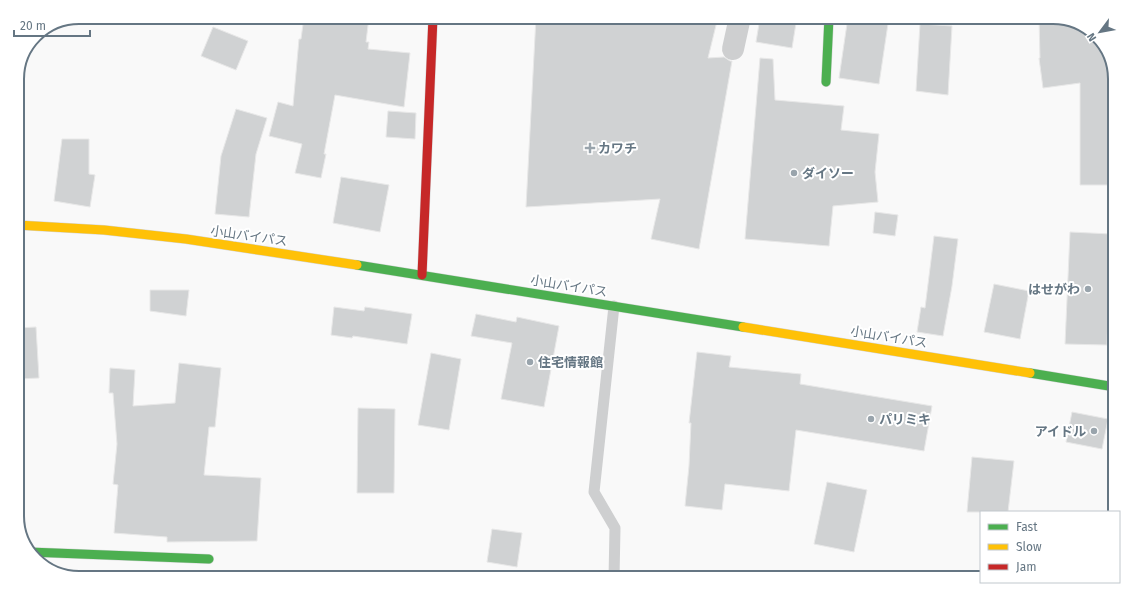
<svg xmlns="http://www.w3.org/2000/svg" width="1132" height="595" font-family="'Fira Sans','Noto Sans JP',sans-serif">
	<rect width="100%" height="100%" fill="#f9f9f9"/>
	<path fill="#d0d2d3" stroke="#e8e8e8" d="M304,17H369L366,42H369L368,49L410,53L404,107L335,95L324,154H326L321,178L295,173L302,144L269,136L278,102L293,106L299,39H301Z
		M536,17H718L708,58L724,57L730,61H732L699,249L651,239L660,199L526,207Z
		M848,17H889L879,84L839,78Z
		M1039,17H1053L1081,23L1105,45L1114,72V185H1080V83L1043,88L1039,58H1040Z
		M760,18L796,23L792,48L756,42Z
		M920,24L952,26L948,95L916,91Z
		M213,27L248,41L236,70L201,56Z
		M760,58L773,59L775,100L844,106L841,130L879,134L875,172L878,202L833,206L829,246L745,239Z
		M236,109L267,118L256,154L249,217L215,214L221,156Z
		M388,111L416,113L415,139L386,137Z
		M62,139H89V174L95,175L90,207L54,201Z
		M341,177L389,185L380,232L333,223Z
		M875,212L898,215L895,236L873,233Z
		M1070,232L1111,234L1107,345L1065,344Z
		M934,236L958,239L952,286L943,336L917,332L921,307L925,308Z
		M994,284L1029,291L1020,339L984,332Z
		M150,290H189L186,316L150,311Z
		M334,307L364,311L365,307L412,314L407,344L353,336L352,338L331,335Z
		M476,314L516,322L517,317L559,326L544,407L501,399L512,343L471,336Z
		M36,327L39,378L17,379V328Z
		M697,352L731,356L729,367L801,374L800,384L932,406L924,451L796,430L789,491L725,484L722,510L685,506L689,466L691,423H689Z
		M431,353L461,359L449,430L418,425Z
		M179,363L221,368L215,427H209L204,475L261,478L257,541L167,542V537L114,533L118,485L113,484L117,444L113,393H109L110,368L135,370L133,406L175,403Z
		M358,408L395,409L394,493H357Z
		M1072,412L1108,419L1102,449L1066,442Z
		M972,457L1014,461L1008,512H967Z
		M827,482L867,490L854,552L814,544Z
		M492,529L522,533L517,567L487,562Z"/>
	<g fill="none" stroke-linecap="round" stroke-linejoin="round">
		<g stroke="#d5d6d7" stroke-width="10">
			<path id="fast" d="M826,82L829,17
				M357,265L743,327
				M1030,373L1115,387
				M29,552L209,559"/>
		</g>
		<g stroke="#d5d6d7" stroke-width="10">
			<path id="slow" d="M17,225L104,230L186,239L357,265
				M743,327L1030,373"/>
		</g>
		<g stroke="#d5d6d7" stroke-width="10">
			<path id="jam" d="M422,275L433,17"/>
		</g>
		<path stroke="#cecfd0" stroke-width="11" d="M614,306L594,492L615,528L614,578"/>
		<path stroke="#cecfd0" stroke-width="22" d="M733,49L740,17"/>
		<use href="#fast" stroke="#4caf50" stroke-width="9"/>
		<use href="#slow" stroke="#ffc107" stroke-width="9"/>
		<use href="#jam" stroke="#c62828" stroke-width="9"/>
	</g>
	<g fill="#99a4ac" stroke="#fff" stroke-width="1.5">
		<path d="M588 142h4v4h4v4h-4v4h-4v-4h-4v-4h4z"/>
		<circle cx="794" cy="173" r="4"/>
		<circle cx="1088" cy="289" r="4"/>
		<circle cx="530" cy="362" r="4"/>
		<circle cx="871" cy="419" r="4"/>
		<circle cx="1094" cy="431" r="4"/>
	</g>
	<g text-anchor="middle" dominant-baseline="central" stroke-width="4" stroke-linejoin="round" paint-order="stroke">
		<g font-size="13" font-weight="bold" fill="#657683" stroke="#fff" text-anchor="start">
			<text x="598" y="148">カワチ</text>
			<text x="802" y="173">ダイソー</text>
			<text x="1080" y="289" text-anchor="end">はせがわ</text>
			<text x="538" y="362">住宅情報館</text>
			<text x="879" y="419">パリミキ</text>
			<text x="1086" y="431" text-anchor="end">アイドル</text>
		</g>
		<g font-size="13" fill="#657683" stroke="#fff">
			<text transform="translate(249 236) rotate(8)">小山バイパス</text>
			<text transform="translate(569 286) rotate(9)">小山バイパス</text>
			<text transform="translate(889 337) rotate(9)">小山バイパス</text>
		</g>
	</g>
	<path d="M0 0H1132V595H0ZM79 24H1053A55 55 0 0 1 1108 79V516A55 55 0 0 1 1053 571H79A55 55 0 0 1 24 516V79A55 55 0 0 1 79 24Z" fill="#fff" fill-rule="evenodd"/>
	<path fill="none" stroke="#657683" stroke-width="2" d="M79 24H1053A55 55 0 0 1 1108 79V516A55 55 0 0 1 1053 571H79A55 55 0 0 1 24 516V79A55 55 0 0 1 79 24Z"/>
	<rect x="980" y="511" width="140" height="72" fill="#ffffff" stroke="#c1c8cd"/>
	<rect x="988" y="524" width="20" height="6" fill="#4caf50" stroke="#c1c8cd"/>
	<text x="1016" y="531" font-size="12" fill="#657683">Fast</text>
	<rect x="988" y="544" width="20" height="6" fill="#ffc107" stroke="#c1c8cd"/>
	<text x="1016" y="551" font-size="12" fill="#657683">Slow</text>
	<rect x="988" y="564" width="20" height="6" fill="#c62828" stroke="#c1c8cd"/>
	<text x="1016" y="571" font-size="12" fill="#657683">Jam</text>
	<g transform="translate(1100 32) rotate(238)" stroke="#ffffff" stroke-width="3" paint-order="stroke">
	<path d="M0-3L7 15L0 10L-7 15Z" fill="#657683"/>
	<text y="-6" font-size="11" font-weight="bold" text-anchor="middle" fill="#657683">N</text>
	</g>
	<path d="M14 30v6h76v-6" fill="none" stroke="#657683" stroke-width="2"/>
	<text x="20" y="30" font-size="12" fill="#657683" stroke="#ffffff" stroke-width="3" paint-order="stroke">20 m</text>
</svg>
